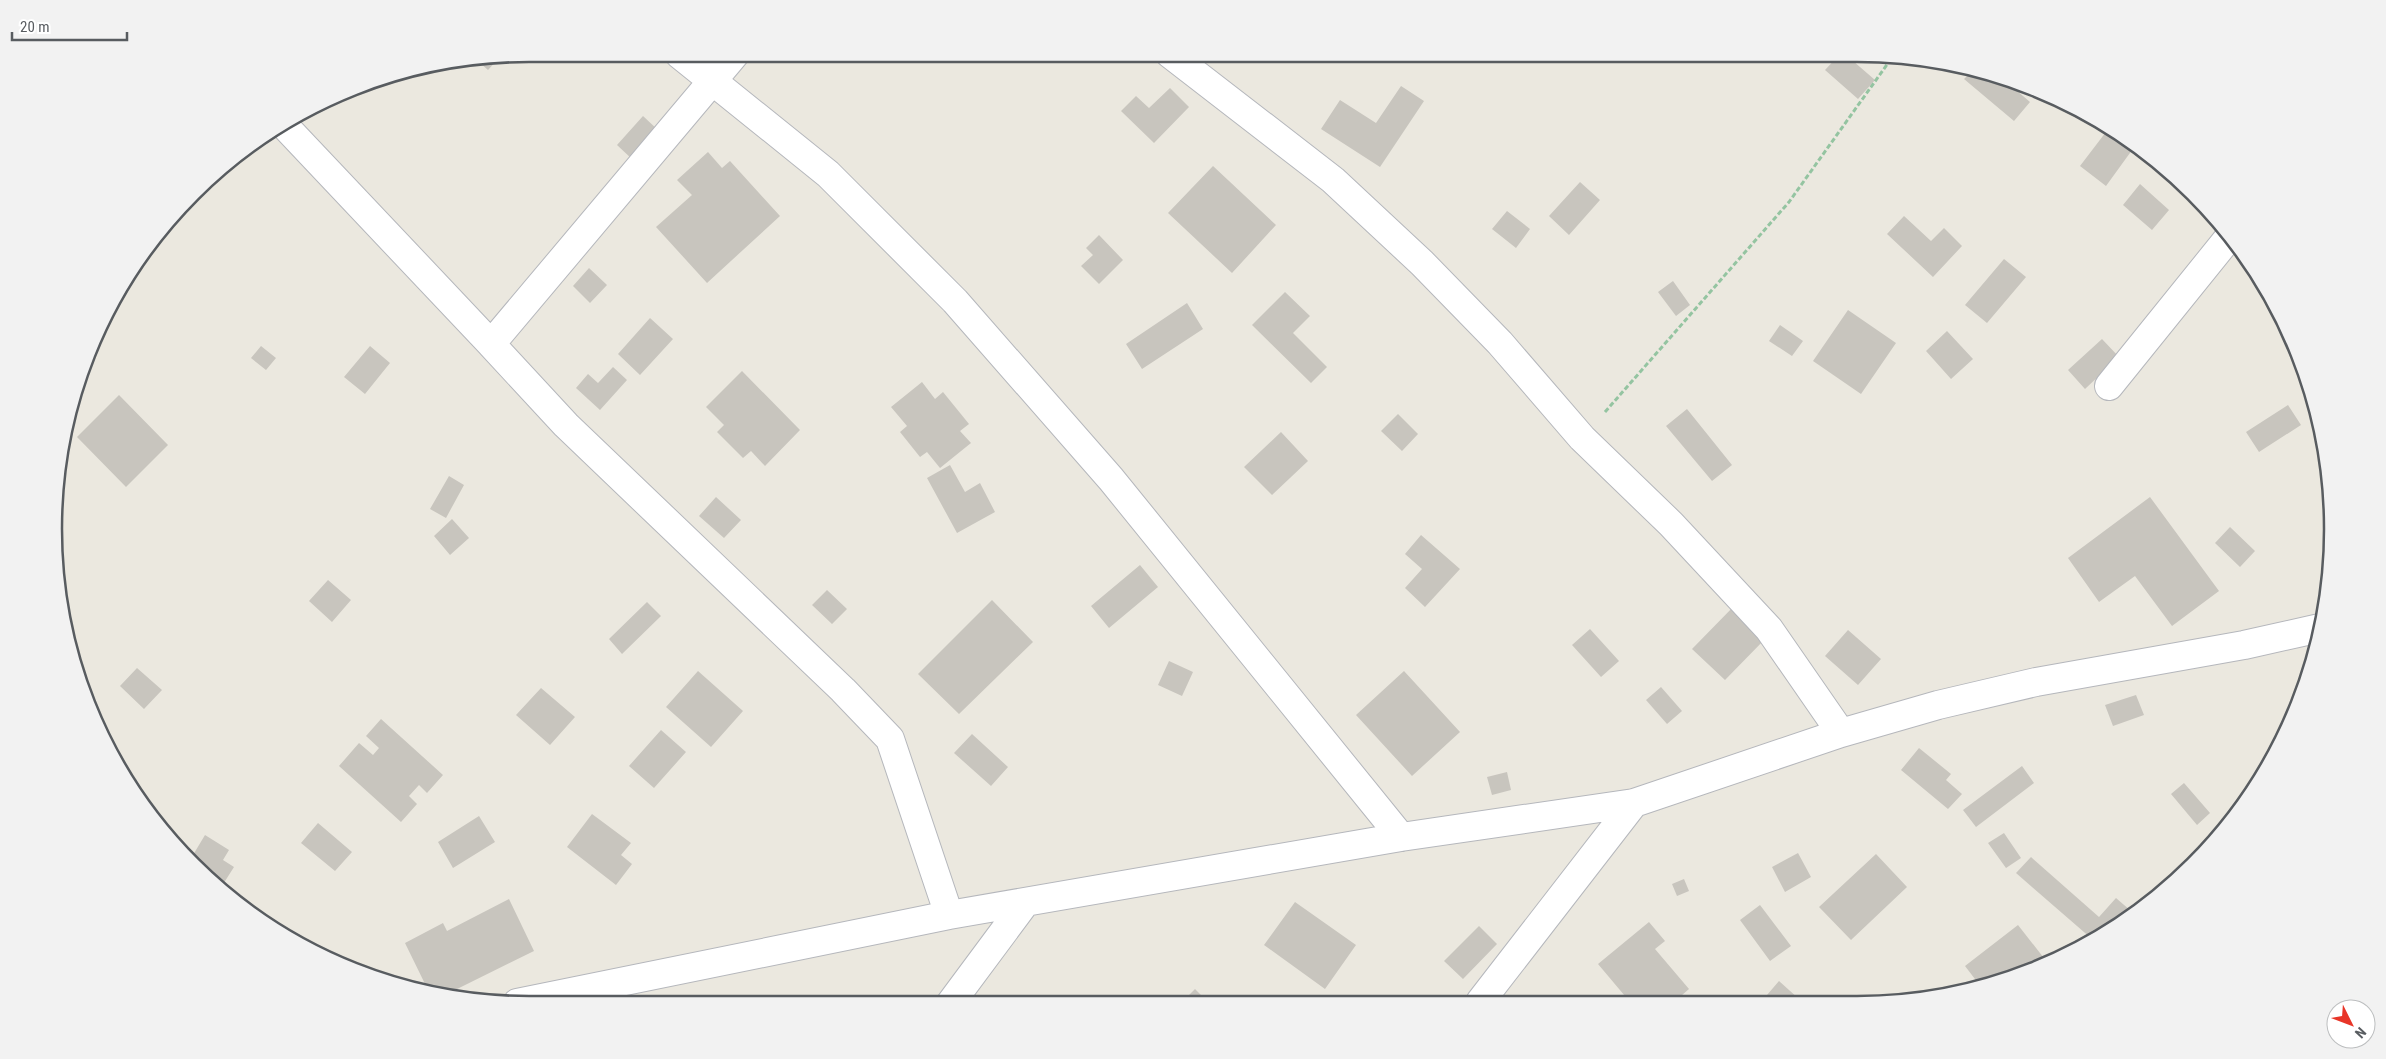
<svg xmlns="http://www.w3.org/2000/svg" width="2386" height="1059" font-family="'Roboto Condensed',sans-serif">
	<rect width="100%" height="100%" fill="#ebe8df"/>
	<path fill="#c8c5be" d="M1840,54H1845L1875,80L1858,99L1825,70Z
		M498,59L488,70L479,62Z
		M1970,73L2002,78L2030,102L2014,121L1964,79Z
		M1401,86L1424,101L1380,167L1321,129L1340,100L1376,123Z
		M1170,88L1189,107L1154,143L1121,111L1136,96L1149,108Z
		M643,116L659,131L633,160L617,145Z
		M2109,128L2135,146L2106,186L2080,166Z
		M708,152L722,168L730,161L780,216L707,283L656,227L692,195L677,180Z
		M1213,166L1276,225L1232,273L1168,213Z
		M1580,182L1600,200L1569,235L1549,216Z
		M2140,184L2169,210L2152,230L2123,205Z
		M1507,211L1530,229L1516,248L1492,229Z
		M1904,216L1931,241L1944,228L1962,246L1933,277L1887,234Z
		M1099,235L1123,260L1099,284L1081,266L1093,255L1086,248Z
		M2004,259L2026,277L1987,323L1965,305Z
		M589,268L607,285L590,303L573,286Z
		M1673,281L1690,305L1676,316L1658,292Z
		M1285,292L1310,316L1293,333L1327,367L1311,383L1252,325Z
		M1187,303L1203,329L1142,369L1126,344Z
		M1848,310L1896,343L1861,394L1813,361Z
		M650,318L673,339L640,375L618,354Z
		M1780,325L1803,341L1792,356L1769,341Z
		M1947,331L1973,359L1951,379L1926,351Z
		M2102,339L2119,357L2085,389L2068,370Z
		M261,346L276,358L266,370L251,358Z
		M370,346L390,363L365,394L344,377Z
		M613,367L627,380L600,410L576,388L588,374L598,383Z
		M742,371L800,430L765,466L751,451L743,458L717,432L724,425L706,407Z
		M922,382L935,399L943,392L969,424L960,431L971,443L940,468L927,452L920,457L900,432L907,426L891,407Z
		M119,395L168,445L126,487L77,437Z
		M2288,405L2301,425L2259,452L2246,432Z
		M1687,409L1732,465L1712,481L1666,426Z
		M1398,414L1418,434L1402,451L1381,431Z
		M1281,432L1308,461L1272,495L1244,467Z
		M950,465L965,492L980,483L995,512L957,533L927,478Z
		M449,476L464,485L446,518L430,509Z
		M716,497L741,520L724,538L699,516Z
		M2150,497L2219,591L2172,626L2135,576L2099,602L2068,558Z
		M452,519L469,538L450,555L434,536Z
		M2230,527L2255,551L2240,567L2215,543Z
		M1421,535L1460,569L1425,607L1405,588L1422,569L1405,554Z
		M1140,565L1158,587L1109,628L1091,606Z
		M328,580L351,600L332,622L309,601Z
		M827,590L847,609L832,624L812,605Z
		M992,600L1033,642L959,714L918,674Z
		M647,602L661,616L622,654L609,639Z
		M1735,605L1767,637L1725,680L1692,649Z
		M64,622L75,638L70,642L63,623Z
		M1590,629L1619,661L1601,677L1572,645Z
		M1848,630L1881,659L1858,685L1825,656Z
		M1169,661L1193,672L1182,696L1158,685Z
		M137,668L162,690L144,709L120,686Z
		M698,671L743,711L711,747L666,707Z
		M1404,671L1460,732L1412,776L1356,715Z
		M1661,687L1682,711L1667,724L1646,700Z
		M541,688L575,717L550,745L516,715Z
		M2136,695L2144,715L2113,726L2105,705Z
		M381,719L443,775L427,793L419,785L409,796L417,804L401,822L339,766L359,743L373,755L379,748L366,736Z
		M661,730L686,752L654,788L629,766Z
		M972,734L1008,767L991,786L954,753Z
		M1919,748L1951,774L1946,780L1962,794L1948,809L1901,770Z
		M116,764L137,780L132,787L118,768Z
		M2022,766L2034,783L1976,827L1963,810Z
		M1507,772L1511,790L1492,795L1487,777Z
		M2184,783L2210,813L2197,825L2171,794Z
		M592,814L631,843L621,855L632,864L616,885L567,847Z
		M479,816L495,842L453,868L438,842Z
		M318,823L352,852L335,871L301,843Z
		M2004,833L2021,858L2006,868L1988,843Z
		M205,835L229,850L223,860L234,867L220,889L190,860Z
		M1798,853L1811,877L1785,892L1772,867Z
		M1876,854L1907,887L1851,940L1819,907Z
		M2031,857L2099,917L2116,898L2131,911L2125,917L2092,939L2016,873Z
		M1684,879L1689,891L1677,896L1672,884Z
		M509,899L534,951L451,992L427,988L405,943L443,923L447,931Z
		M1295,902L1356,945L1325,989L1264,945Z
		M1760,905L1791,946L1770,961L1740,920Z
		M1649,922L1665,941L1655,949L1689,989L1674,1002H1630L1598,964Z
		M2018,925L2047,962L1978,983L1965,966Z
		M1479,926L1497,944L1463,979L1444,961Z
		M1779,981L1799,999L1797,1002H1761Z
		M1195,989L1209,1003H1181Z"/>
	<g fill="none" stroke-linecap="round" stroke-linejoin="round">
		<g stroke="#b5b7bc" stroke-width="30">
			<path id="minor" d="M679,54L828,174L955,301L1111,479L1401,837
				M735,54L491,344L566,425L843,690L890,739L949,915
				M1170,54L1333,180L1422,263L1500,343L1582,438L1671,524L1769,629L1841,733
				M283,124L491,344
				M2109,386L2230,236
				M1480,1002L1634,803
				M517,1003L949,915L1401,837L1634,803L1841,733L1938,705L2036,682L2244,645L2320,628
				M950,1004L1025,903"/>
		</g>
		<path stroke="#94c4a1" stroke-width="3" stroke-dasharray="5 2.5" stroke-linecap="butt" d="M1605,412L1789,202L1891,59"/>
		<use href="#minor" stroke="#fff" stroke-width="28"/>
	</g>
	<path d="M0 0H2386V1059H0ZM529 62H1857A467 467 0 0 1 2324 529V529A467 467 0 0 1 1857 996H529A467 467 0 0 1 62 529V529A467 467 0 0 1 529 62Z" fill="#f2f2f2" fill-rule="evenodd"/>
	<path fill="none" stroke="#585c60" stroke-width="2.5" d="M529 62H1857A467 467 0 0 1 2324 529V529A467 467 0 0 1 1857 996H529A467 467 0 0 1 62 529V529A467 467 0 0 1 529 62Z"/>
	<g transform="translate(2351 1024) rotate(132)"><circle r="24" fill="#ffffff" stroke="#bcbebf"/>
	<path d="M0-4L9 19L0 12L-9 19Z" fill="#e83528"/>
	<text y="-8" font-size="14" font-weight="bold" text-anchor="middle" fill="#585c60">N</text>
	</g>
	<path d="M12 32v8h115v-8" fill="none" stroke="#585c60" stroke-width="2.5"/>
	<text x="20" y="32" font-size="15" fill="#585c60" stroke="#ffffff" stroke-width="4" paint-order="stroke">20 m</text>
</svg>
